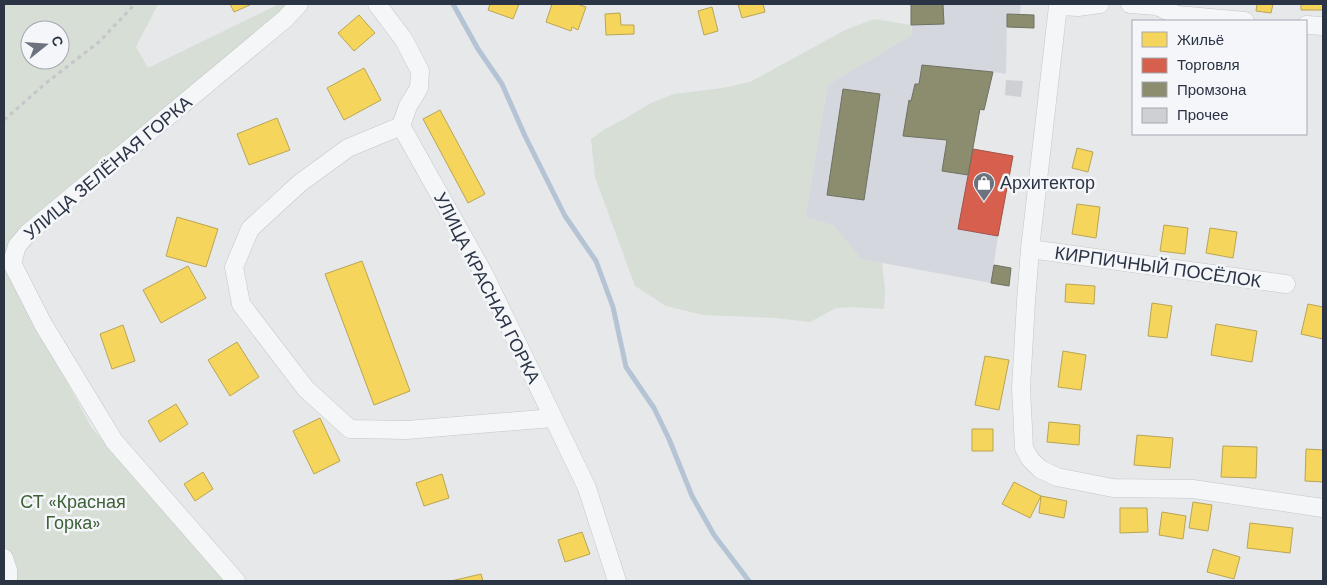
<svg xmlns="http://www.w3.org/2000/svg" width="1327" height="585" font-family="'DM Sans',sans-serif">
	<rect width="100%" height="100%" fill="#e6e8ea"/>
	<path fill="#d4d7dd" d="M911,4H1021L1020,15H1007L1006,74L993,72L984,110L980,109L958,228L998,236L991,283L861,259L834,226L805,217L828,84L912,35Z"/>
	<path fill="#d6ded6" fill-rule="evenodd" d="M4,4H158L136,47L148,68L277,5V4H290L11,243L20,293L91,427L225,581H4ZM30,30H60V60H30Z
		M874,19L911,25L912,35L828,84L805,217L834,226L861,259L882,263L885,289L884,309L851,307L836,308L810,322L776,318L703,315L666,306L635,286L595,177L591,139L605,129L626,118L651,103L674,94L723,88L750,82L845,30Z"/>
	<path fill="#f6d55c" stroke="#b9a555" d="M230,4H252L234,12Z
		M490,4H519L513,19L488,10Z
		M552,4H581L580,5L586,7L578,30L572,27L571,31L546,22Z
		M738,4H763L765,12L742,18Z
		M1257,4H1273L1271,13L1256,11Z
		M1301,4H1323V10H1301Z
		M712,7L718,31L704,35L698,11Z
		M620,13L621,25H634V34L606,35L605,14Z
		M359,15L375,33L354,51L338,33Z
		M364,68L381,100L344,120L327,88Z
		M440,110L485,194L468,203L423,119Z
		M277,118L290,150L249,165L237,134Z
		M1077,148L1093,152L1088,172L1072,168Z
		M1077,204L1100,207L1096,238L1072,234Z
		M177,217L218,229L206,267L166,256Z
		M1164,225L1188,228L1185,254L1160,251Z
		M1210,228L1237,232L1233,258L1206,253Z
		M362,261L410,391L374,405L325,274Z
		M188,266L206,298L161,323L143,290Z
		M1066,284L1095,286L1094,304L1065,302Z
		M1152,303L1172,306L1167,338L1148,336Z
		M1308,304L1323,307V339L1301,334Z
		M1216,324L1257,331L1252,362L1211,355Z
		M123,325L135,361L112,369L100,334Z
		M237,342L259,377L230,396L208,360Z
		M1063,351L1086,355L1081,390L1058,387Z
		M985,356L1009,360L999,410L975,405Z
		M176,404L188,424L160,442L148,421Z
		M320,418L340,461L314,474L293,431Z
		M1049,422L1080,425L1079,445L1047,442Z
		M972,429H993V451H972Z
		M1137,435L1173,438L1170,468L1134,465Z
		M1223,446L1257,447L1256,478L1221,477Z
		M1306,449L1323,450V482L1305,481Z
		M203,472L213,489L195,501L184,484Z
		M442,474L449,498L424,506L416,483Z
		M1014,482L1041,496L1030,518L1002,504Z
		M1041,496L1067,501L1064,518L1039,513Z
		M1193,502L1212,505L1208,531L1189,528Z
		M1120,508H1147L1148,532L1120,533Z
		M1162,512L1186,516L1183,539L1159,535Z
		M1250,523L1293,528L1290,553L1247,548Z
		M582,532L590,554L565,562L558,540Z
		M1213,549L1240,557L1234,579L1207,572Z
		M481,574L483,581H451Z"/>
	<path fill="#d6604d" stroke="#a3534b" d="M973,149L1013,156L998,236L958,229Z"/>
	<path fill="#8c8c6e" stroke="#6f7262" d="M911,4H943L944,24L911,25Z
		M1007,14L1034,15V28L1007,27Z
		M922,65L993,72L984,110L980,109L968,175L942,171L947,140L903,136L909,100L911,101L915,84H919Z
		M843,89L880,94L864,200L827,195Z
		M994,265L1011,268L1009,286L991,283Z"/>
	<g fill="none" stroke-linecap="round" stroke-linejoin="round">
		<path stroke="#b4c4d5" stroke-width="5" d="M453,4L478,49L502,84L525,136L565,216L596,261L613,307L626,367L654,408L669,439L692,496L714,535L749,581"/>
	</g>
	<path fill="#ced0d3" d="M1006,80L1023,81L1021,97L1005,95Z"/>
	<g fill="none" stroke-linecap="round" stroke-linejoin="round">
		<g stroke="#c4c6c8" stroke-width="19">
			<path id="minor" d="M377,4L404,40L420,71L419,88L408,106L401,126L484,274L587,488L617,581
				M1130,4L1157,6L1177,15L1245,21
				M1058,6L1030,249L1026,302L1021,388L1024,448L1030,459L1040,469L1057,477L1113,488L1193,489L1323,508
				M1058,6L1078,7L1100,4
				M1306,25L1323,26
				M401,126L348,148L300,183L250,229L234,267L241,304L306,389L350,429L407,430L553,418
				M1030,249L1286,284
				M4,558L8,570V581
				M236,581L114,441L43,324L12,263L17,246L28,233L285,19L299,4"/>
		</g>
		<path stroke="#c5c6ca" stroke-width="3" stroke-dasharray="4 4" stroke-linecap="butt" d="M4,120L46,83L99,42L135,4"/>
		<use href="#minor" stroke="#f5f6f7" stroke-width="18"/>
	</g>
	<defs>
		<g id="shop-pin" transform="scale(1.125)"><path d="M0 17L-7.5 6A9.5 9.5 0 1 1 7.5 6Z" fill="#6c737f" stroke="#f4f6f9"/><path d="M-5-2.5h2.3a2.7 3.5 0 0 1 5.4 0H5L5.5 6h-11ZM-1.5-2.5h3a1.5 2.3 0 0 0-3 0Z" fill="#fff"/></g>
	</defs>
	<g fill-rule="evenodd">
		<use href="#shop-pin" x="984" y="183"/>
	</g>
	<g text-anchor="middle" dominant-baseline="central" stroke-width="5" stroke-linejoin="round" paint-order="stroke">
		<g font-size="18" fill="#2b3445" stroke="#f4f6f9">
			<text transform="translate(108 168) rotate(-40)">УЛИЦА ЗЕЛЁНАЯ ГОРКА</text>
			<text transform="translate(1158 267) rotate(8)">КИРПИЧНЫЙ ПОСЁЛОК</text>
			<text transform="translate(487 288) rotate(63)">УЛИЦА КРАСНАЯ ГОРКА</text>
		</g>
		<g font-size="18" fill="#2b3445" stroke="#f4f6f9" text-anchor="start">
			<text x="1000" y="183">Архитектор</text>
		</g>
		<g font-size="18" fill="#3f6138" stroke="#f4f6f9">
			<text x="73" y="502">СТ «Красная<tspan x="73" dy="21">Горка»</tspan></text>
		</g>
	</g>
	<rect width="1327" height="585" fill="none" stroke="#2b3445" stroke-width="10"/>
	<rect x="1132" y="20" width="175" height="115" fill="#f4f6f9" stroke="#a4a8b1"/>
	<rect x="1142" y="32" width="25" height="15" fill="#f6d55c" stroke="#a4a8b1"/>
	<text x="1177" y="45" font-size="15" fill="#2b3445">Жильё</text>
	<rect x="1142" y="58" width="25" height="15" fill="#d6604d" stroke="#a4a8b1"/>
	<text x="1177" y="70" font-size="15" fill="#2b3445">Торговля</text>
	<rect x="1142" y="82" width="25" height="15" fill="#8c8c6e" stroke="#a4a8b1"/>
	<text x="1177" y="95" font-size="15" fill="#2b3445">Промзона</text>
	<rect x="1142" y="108" width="25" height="15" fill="#ced0d3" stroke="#a4a8b1"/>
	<text x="1177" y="120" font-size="15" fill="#2b3445">Прочее</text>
	<g transform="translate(45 45) rotate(73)"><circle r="24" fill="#f4f6f9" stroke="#a4a8b1"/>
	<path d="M0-4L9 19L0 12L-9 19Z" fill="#6c737f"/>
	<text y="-8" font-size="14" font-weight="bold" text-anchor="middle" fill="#2b3445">С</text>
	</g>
</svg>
